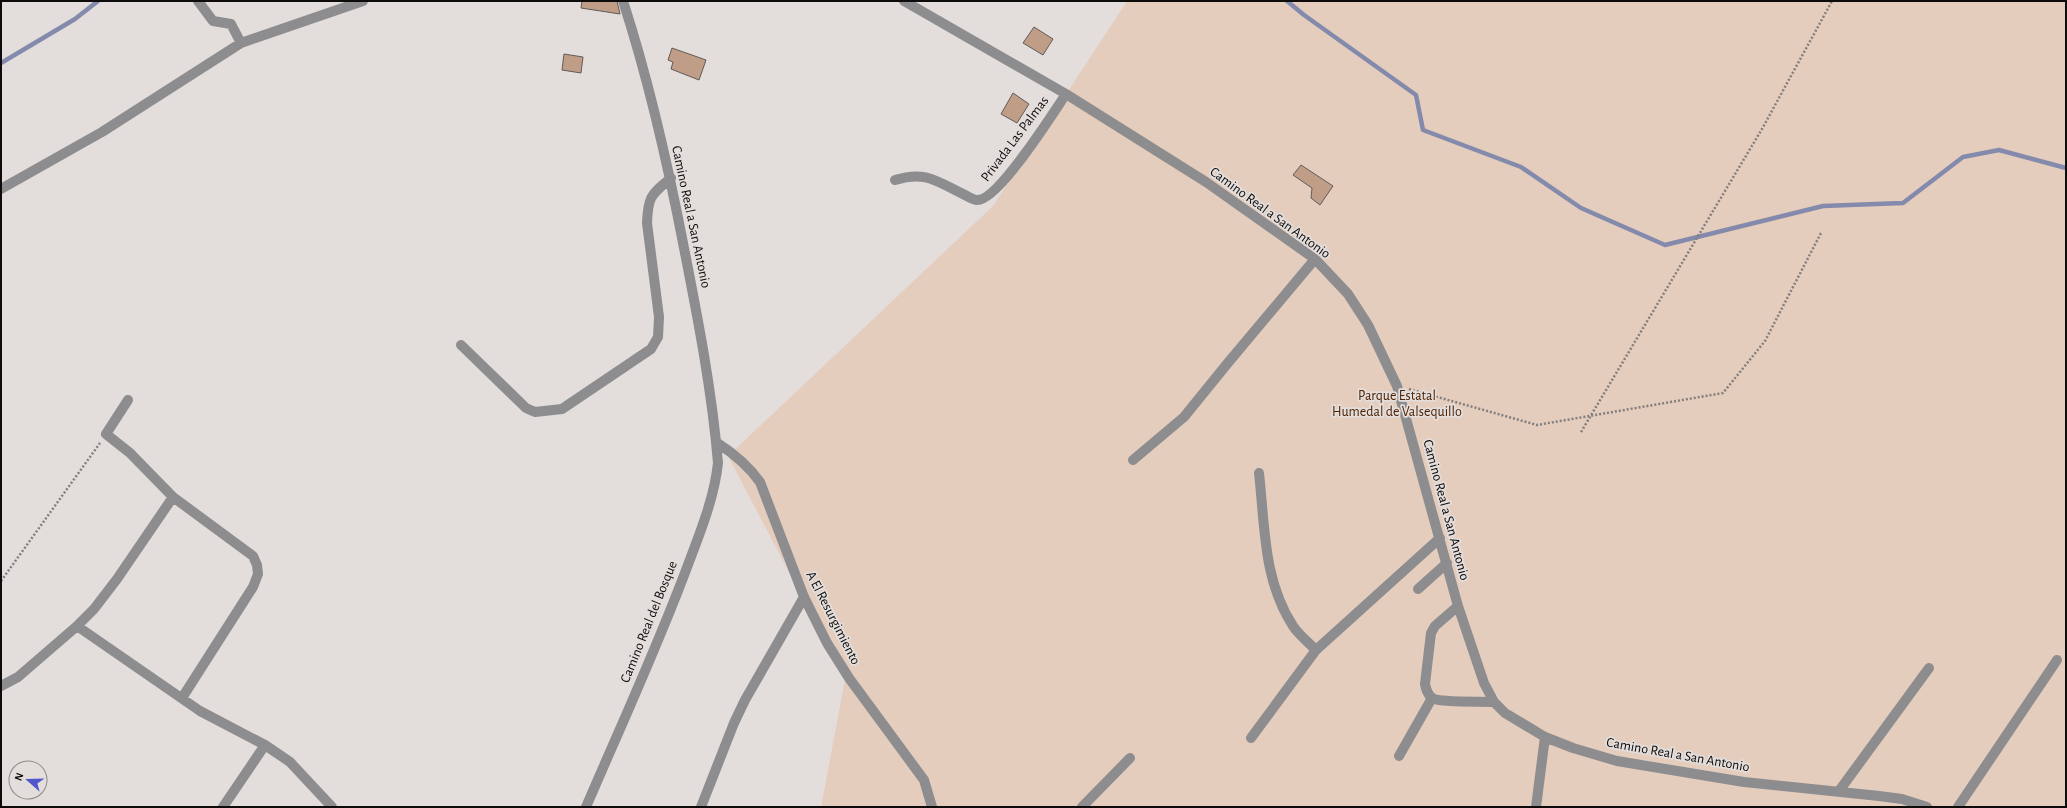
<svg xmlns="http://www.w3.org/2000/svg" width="2067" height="808" font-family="'Alegreya Sans',sans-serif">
	<rect width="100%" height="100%" fill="#e3dedc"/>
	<path fill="#e5cdbe" d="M1127,1H2066V807H821L845,679L728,456L993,206Z"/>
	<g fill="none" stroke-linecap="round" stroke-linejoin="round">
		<path stroke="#848aac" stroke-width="4.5" d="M1287,1L1304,15L1416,95L1423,130L1521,167L1581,208L1665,245L1823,206L1903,203L1963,157L1999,150L2066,168
			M1,63L75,19L98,1"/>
	</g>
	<path fill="#bf9d87" stroke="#605c5a" d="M582,1H617L620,14L581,8Z
		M1034,27L1053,39L1043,55L1023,43Z
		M672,48L706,60L699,80L671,69L673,62L668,60Z
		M564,54L583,57L581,73L562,70Z
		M1013,93L1029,104L1017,123L1001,114Z
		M1301,165L1333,186L1320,205L1311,198L1312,188L1293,175Z"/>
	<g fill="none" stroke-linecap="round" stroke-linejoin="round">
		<path stroke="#827e7d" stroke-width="2.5" stroke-dasharray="2 2" stroke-linecap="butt" d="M1409,389L1537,425L1723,393L1765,341L1821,233
			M1581,432L1762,129L1832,1
			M1,581L100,443"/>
		<path stroke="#8d8d8f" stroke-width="10" d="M198,1L213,21L231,24L241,43
			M904,1L1066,94L1206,182L1315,259L1348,294L1368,325L1397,386L1458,606L1484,683L1494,702L1505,713L1545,737L1573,748L1617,761L1744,782L1879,796L1902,799L1927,807
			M895,180C924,171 935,180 961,193C966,195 972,200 977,200C998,201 1053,113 1066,94
			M1,189L102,132L241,43L363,1
			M461,345L526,408L535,412L562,409L651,349L658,337L659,317L647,223C648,196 651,195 671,178
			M128,400L106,434L130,453L173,497L253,556L257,565L258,574L253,587L182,698
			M716,442C733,453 748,465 760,482L804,597L827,643L849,678L924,780L932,807
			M1133,460L1184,417L1227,364L1315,259
			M1259,473C1265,526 1263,580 1293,626C1299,635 1309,643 1316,650
			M1418,589L1447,563
			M1458,606L1435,626L1431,633L1425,684C1426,689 1427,694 1432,698C1440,703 1482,701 1494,702
			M77,626L200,711L265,745L290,762L332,807
			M1,686L18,677L77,626L94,609L117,579L173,497
			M1251,738L1316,650L1440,538
			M1399,756L1432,698
			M1839,791L1929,668
			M223,807L265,745
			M586,807C620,728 656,650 686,570C699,535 714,500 718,463C712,391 698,319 684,248C668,165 649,81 623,1
			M701,807L734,723L745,700L804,597
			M1082,807L1130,758
			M1536,807L1545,737
			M1958,807L2057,660"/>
	</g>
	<g text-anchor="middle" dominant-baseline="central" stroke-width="3.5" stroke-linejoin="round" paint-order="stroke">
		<g font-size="14" fill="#0e0c0b" stroke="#e3dedc">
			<text transform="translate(1015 139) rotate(-53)">Privada Las Palmas</text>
			<text transform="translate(1270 213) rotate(36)">Camino Real a San Antonio</text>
			<text transform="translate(691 217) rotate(78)">Camino Real a San Antonio</text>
			<text transform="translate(1446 510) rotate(75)">Camino Real a San Antonio</text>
			<text transform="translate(833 618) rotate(63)">A El Resurgimiento</text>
			<text transform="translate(649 622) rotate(-68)">Camino Real del Bosque</text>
			<text transform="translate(1678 755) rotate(10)">Camino Real a San Antonio</text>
		</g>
		<g font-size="14" fill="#4e2100" stroke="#e3dedc">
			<text x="1397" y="396">Parque Estatal<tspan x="1397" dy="16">Humedal de Valsequillo</tspan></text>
		</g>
	</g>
	<rect width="2067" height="808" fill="none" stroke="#0e0c0b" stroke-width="4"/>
	<g transform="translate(28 780) rotate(290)"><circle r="19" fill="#e3dedc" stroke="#8e8a88"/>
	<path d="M0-3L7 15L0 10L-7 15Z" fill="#5255cb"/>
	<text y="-6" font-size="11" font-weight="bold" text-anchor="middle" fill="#0e0c0b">N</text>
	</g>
</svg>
